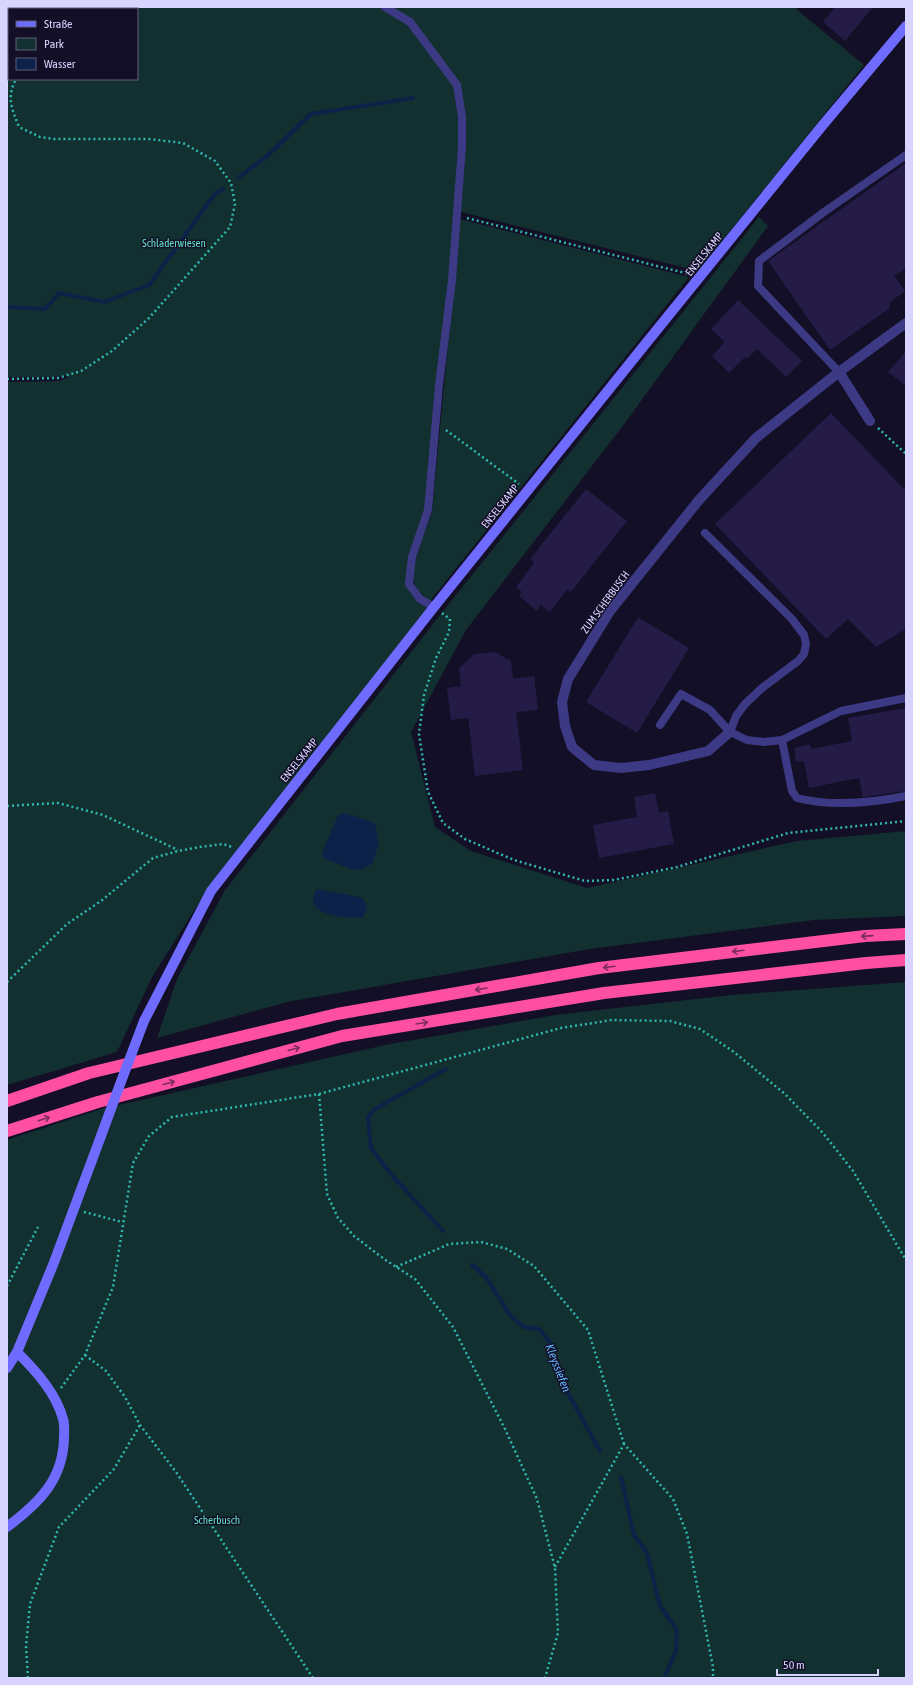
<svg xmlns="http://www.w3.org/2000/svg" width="913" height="1685" font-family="'Asap Condensed',sans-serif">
	<rect width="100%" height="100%" fill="#130f26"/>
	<path fill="#12302f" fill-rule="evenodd" d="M7,7H378L384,9L409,24L454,87L460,117V147L449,282L425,508L405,584L416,600L427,608L207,890L152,977L117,1052L7,1085V382L59,381L69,377L67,375L51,377H7ZM9,9H137V79H9Z
		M393,7H797L796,9L864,65L698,271L461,212L466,146L465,114L459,83Z
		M759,217L768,226L625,423L466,630L411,732L435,827L471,851L587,888L797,841L906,831V916L814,920L590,949L287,1002L157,1038L177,979L225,890L444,610Z
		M460,219L689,277L430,601C423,596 417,591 414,582C409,569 427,527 432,512Z
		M906,982V1678H7V1140L101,1109L390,1044L555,1015L731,995Z"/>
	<path fill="#0c2248" d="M345,813L375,823L379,843L373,863L361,870L351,869L323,858L322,853L338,815Z
		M319,889L363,898C368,907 368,910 362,918C349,918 313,917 313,899C313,896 315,893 316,890Z"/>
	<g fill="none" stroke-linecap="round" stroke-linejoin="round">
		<path stroke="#0c2248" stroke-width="4" d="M239,177L266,157L311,114L413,98
			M7,307L45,309L59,293L104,302L149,285L214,195L223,189
			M443,1231L390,1173L371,1148L368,1117L375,1109L446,1069
			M472,1265L486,1277L510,1315L524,1327L539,1329L550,1342L563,1384L600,1451
			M621,1477L634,1535L647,1553L660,1606L677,1630L676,1651L664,1678"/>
	</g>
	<path fill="#241b47" d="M835,7H873L845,41L823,22Z
		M906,163V268L894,276L905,291L889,303L890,308L830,350L768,261Z
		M738,300L802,361L786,377L757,349L747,359L745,357L729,373L712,356L725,342L711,329Z
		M906,351V386L888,372Z
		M831,413L906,491V629L876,647L848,619L826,639L715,524Z
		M586,489L627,521L571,592L567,590L550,612L541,605L537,611L519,596L522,592L516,587L534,563L530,559Z
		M638,617L689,648L637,733L586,702Z
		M495,652L511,661L513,679L534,676L538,710L516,712L523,770L475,776L468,718L451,720L447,688L461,686L459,668L474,654Z
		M906,708V791L863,797L859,778L809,788L804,761L796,762L794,748L810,744L811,749L852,741L848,718Z
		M655,793L659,813L668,811L674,844L599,858L593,825L637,817L634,797Z"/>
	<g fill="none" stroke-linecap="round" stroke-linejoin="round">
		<path stroke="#2fb8b0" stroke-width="2.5" stroke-dasharray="2 3" stroke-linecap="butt" d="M65,9L66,7
			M467,218L689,274
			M7,379L58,378L81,371L112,351L149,318L230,227L235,204L231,183L215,161L183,143L149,139H54L40,137L19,127C12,109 6,98 16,79
			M878,428L906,454
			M446,430L519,484
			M442,613L450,619L449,632L436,658L424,695L419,734L428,792L443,823L465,839L514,860L585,881L614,880L677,867L788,833L906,821
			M7,806L58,803L103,815L178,850
			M7,982L67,924L101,901L153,858L178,851L200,847L223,844L232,847
			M319,1094L327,1194L338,1218L354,1236L384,1259L415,1279L453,1327L505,1429L537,1499L555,1568L558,1633L545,1678
			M84,1212L122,1222
			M396,1267L449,1244L481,1242L507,1249L534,1266L588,1330L624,1444
			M7,1286L38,1227
			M85,1355L106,1371L125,1397L140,1425L176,1472L313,1678
			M61,1388L85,1355L113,1287L133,1163L149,1136L172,1117L319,1094L561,1028L612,1020L670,1021L700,1029L734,1052L785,1094L823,1133L853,1171L906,1260
			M555,1567L624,1444L673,1499L687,1534L713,1667V1678
			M28,1678L26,1646L30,1604L59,1527L114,1469L140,1425"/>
		<path stroke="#3d3a85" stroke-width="8" d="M385,7L410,22L457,85L462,117V147L452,280L439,385L428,510L412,557L409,584L420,599L434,607
			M839,372L758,286L759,261L824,212L906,155
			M705,533L792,619L804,635L806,644L804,654L798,661L762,688L745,704L736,716L730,732
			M660,725L681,694L710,710L730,732L747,740L764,742L782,740L841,711L906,698
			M782,740L792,791L797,798C832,807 871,803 906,796"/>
		<path stroke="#3d3a85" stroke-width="10" d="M839,372L870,421
			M730,732L708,751L649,765L621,768L594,765L572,747L565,726L562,702L568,679L610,611L699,500L756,438L839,372L906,323"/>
		<path stroke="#6f6bff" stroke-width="10" d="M144,1021L211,891L434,607L647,342L822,126L906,26
			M7,1368L17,1352L53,1265L101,1136
			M7,1527C39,1503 63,1480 64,1438C64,1432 65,1425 63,1419C56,1393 36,1371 17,1352"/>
		<path stroke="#ff4fa3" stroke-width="12" d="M7,1101L89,1073L337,1014L599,968L865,936L906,934
			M7,1131L98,1102L342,1036L604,993L866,963L906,960"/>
		<path stroke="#6f6bff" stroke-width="10" d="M101,1136L122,1079L144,1021"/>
	</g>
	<defs><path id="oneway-shaft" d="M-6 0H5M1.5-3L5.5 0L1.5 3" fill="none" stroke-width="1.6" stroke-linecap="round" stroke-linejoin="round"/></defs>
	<g stroke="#7d2c5e">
		<use href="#oneway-shaft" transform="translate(867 936) rotate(176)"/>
		<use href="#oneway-shaft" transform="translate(738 951) rotate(173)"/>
		<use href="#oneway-shaft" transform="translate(609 967) rotate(173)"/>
		<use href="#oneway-shaft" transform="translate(481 989) rotate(170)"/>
		<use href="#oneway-shaft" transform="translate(422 1023) rotate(-9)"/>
		<use href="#oneway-shaft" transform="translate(294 1049) rotate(-15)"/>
		<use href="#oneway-shaft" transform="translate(169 1083) rotate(-15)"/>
		<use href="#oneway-shaft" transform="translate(44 1119) rotate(-18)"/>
	</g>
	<g text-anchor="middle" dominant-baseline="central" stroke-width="3" stroke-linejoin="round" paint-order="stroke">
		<g font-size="11" fill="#5fe0c0" stroke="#130f26">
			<text x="174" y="243">Schladerwiesen</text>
			<text x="217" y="1520">Scherbusch</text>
		</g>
		<g font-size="11" fill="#d9d4ff" stroke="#130f26">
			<text transform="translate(704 254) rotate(-51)">ENSELSKAMP</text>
			<text transform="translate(500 506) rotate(-51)">ENSELSKAMP</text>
			<text transform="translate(605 602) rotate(-54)">ZUM SCHERBUSCH</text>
			<text transform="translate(299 760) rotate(-51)">ENSELSKAMP</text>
		</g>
		<g font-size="12" font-style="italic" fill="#62b6ff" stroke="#130f26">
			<text transform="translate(558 1368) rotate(69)">Kleyssiefen</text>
		</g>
	</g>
	<rect width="913" height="1685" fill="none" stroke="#d9d4ff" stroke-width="16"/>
	<rect x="8" y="8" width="130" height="72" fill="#130f26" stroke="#625e7d"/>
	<rect x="16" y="21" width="20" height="6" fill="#6f6bff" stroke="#625e7d"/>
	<text x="44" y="28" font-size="12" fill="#d9d4ff">Straße</text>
	<rect x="16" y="38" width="20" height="12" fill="#12302f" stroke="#625e7d"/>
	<text x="44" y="48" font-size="12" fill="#d9d4ff">Park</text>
	<rect x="16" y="58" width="20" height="12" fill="#0c2248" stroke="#625e7d"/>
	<text x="44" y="68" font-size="12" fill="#d9d4ff">Wasser</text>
	<path d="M777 1669v6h101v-6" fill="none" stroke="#d9d4ff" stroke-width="2"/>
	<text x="783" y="1669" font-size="12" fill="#d9d4ff" stroke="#130f26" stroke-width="3" paint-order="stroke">50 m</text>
</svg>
